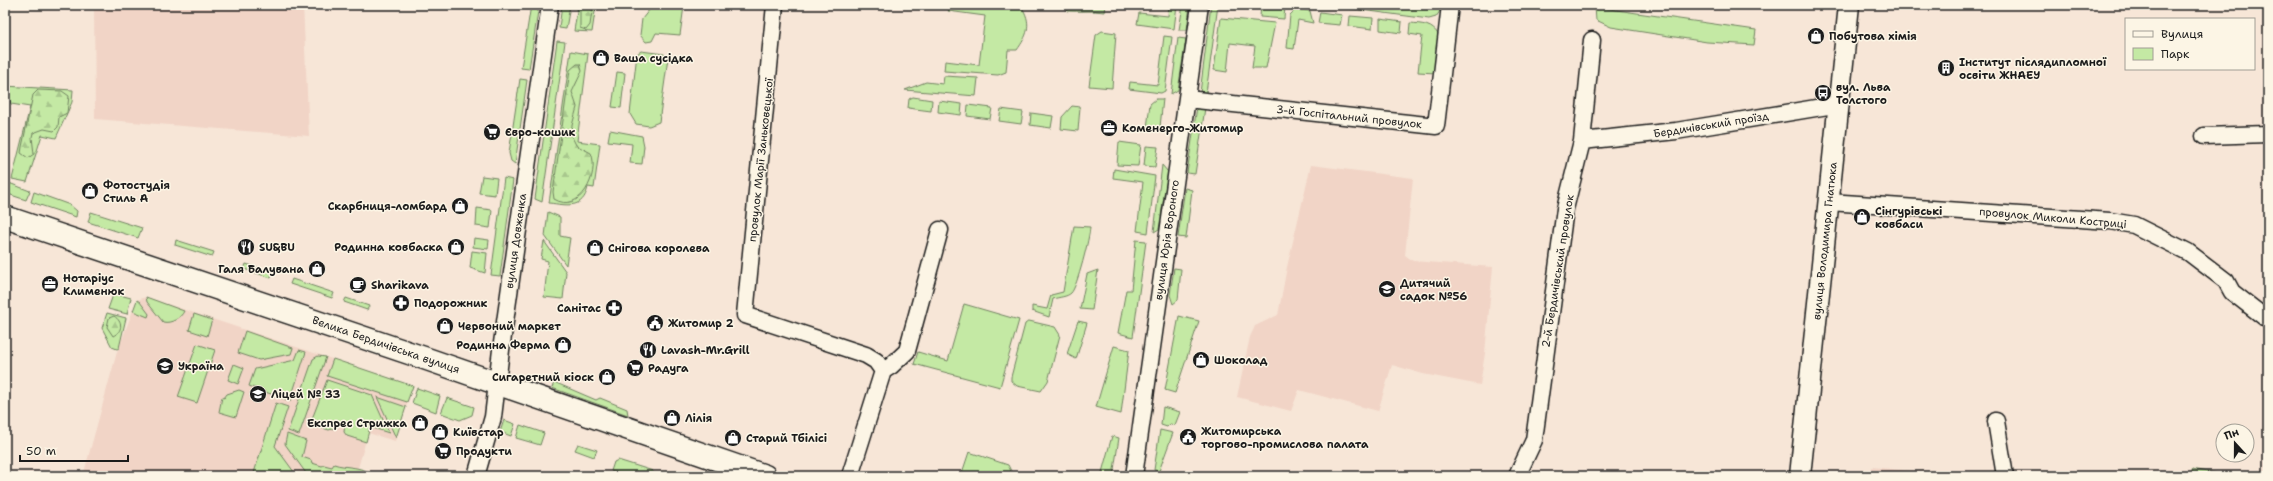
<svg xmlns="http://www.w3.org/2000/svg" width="2273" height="481" font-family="'Shantell Sans',sans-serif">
	<defs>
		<pattern id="forest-firs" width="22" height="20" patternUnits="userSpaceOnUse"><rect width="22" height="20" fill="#c4e9a4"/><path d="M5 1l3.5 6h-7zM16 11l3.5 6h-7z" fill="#a8c78d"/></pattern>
	</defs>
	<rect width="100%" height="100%" fill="#f7e6d7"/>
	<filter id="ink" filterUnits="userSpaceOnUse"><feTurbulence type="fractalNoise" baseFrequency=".025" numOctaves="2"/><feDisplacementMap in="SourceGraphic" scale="8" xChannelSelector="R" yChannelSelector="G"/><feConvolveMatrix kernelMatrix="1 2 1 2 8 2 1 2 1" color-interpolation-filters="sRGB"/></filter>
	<g filter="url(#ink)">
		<path fill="#f1d4c6" d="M94,5H303L309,136L95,119Z
			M1311,165L1413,178L1405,255L1413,261L1493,267L1485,353L1480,385L1423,374L1392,365L1378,411L1299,390L1291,411L1237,397L1250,337L1255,326L1278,315L1279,310L1287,267Z
			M146,297L413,386L395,441L368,433L358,468L369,472L372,476H83L117,352L137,300Z
			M1871,467L1931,473L1932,476H1871Z"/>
		<path fill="#c4e9a4" stroke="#708260" d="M531,5H539L529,69L521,68Z
			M562,5H570L566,29L559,28Z
			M578,5H596L592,32L574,31Z
			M653,5H712L711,7L684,6L680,35L656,33L652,41L646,42L640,35L642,19Z
			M952,5H1008L1023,9C1032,25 1027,36 1017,50H1008L1006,72L998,75L944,71L945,61L979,65L985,16L948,11Z
			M1068,5H1106L1105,12C1092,10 1080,12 1067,11Z
			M1169,5H1177L1174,29L1137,24L1139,13L1168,16Z
			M1183,5H1190L1187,30H1179Z
			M1211,5H1218L1206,93H1200Z
			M1261,5H1285L1284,19L1260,17Z
			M1324,5H1438L1440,11L1436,17L1429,19Z
			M1595,7L1756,30L1754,45L1707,42L1611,27L1596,20Z
			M1296,9L1310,11L1313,23L1298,20L1294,49L1287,48L1290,15Z
			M1320,12L1342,15L1340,25L1318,23Z
			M1350,16L1373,18L1372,29L1349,26Z
			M1221,18L1275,23L1266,68H1252L1255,46L1230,43L1227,72L1214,70Z
			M1380,19L1402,22L1401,33L1380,30Z
			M1410,23C1422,24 1433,24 1439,36L1436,73L1418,72L1422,36L1409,34Z
			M1102,31L1116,33L1112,88L1089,86L1096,35Z
			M1164,36L1172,37L1165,91L1161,93L1129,89L1130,82L1158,85Z
			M1178,38L1186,39L1178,90L1171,94Z
			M557,41L565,42L542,202L535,199Z
			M571,51L588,54L577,141L600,144L594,188L588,187C583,210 567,205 549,203Z
			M641,51L664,54L668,58L659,122L649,126L636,124L630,114L637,54Z
			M617,72L625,73L621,108L612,107Z
			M944,76L978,78L976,96L905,90L926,82L943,84Z
			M520,79L527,80L515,164L511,161L509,153Z
			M5,86L73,90L72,102L56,138L42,135L27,182L12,179L30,107L11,104Z
			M913,97L932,100L931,111L908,108L909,99Z
			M1156,99H1163L1160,127L1147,128L1150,104Z
			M939,101L962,104L961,115L938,112Z
			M968,105L992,108L990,119L967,116Z
			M1072,106L1080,107L1078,131L1061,129L1062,117Z
			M1197,107L1205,108L1195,174L1187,173Z
			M1001,109L1023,112L1021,124L999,121Z
			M1031,113L1053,116L1051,128L1030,125Z
			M610,130L642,136L644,146L642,164L630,163L632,144L608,141Z
			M1119,142L1141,145L1138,166L1117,165Z
			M1146,146L1158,147L1155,167L1144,166Z
			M1162,165L1168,172L1159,229L1154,232Z
			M1114,169L1155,176L1148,233L1137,231L1143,182L1113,178Z
			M482,176L497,178L495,195L479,193Z
			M504,178L513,180L500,276L491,275Z
			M9,183L30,191L26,200L5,193Z
			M1185,188L1192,190L1186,238L1178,237Z
			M34,192L70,205L77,211L76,217L31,202Z
			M477,208L492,210L490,228L476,226Z
			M91,212L142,228L138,238L88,222Z
			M548,212L560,217V236L570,238L566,265L545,236Z
			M1074,226L1090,227C1090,236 1077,288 1071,293C1067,297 1059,297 1053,299L1049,317L1032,311V306L1047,309L1051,295L1063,292Z
			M474,238L489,240L488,249L473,247Z
			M176,240L214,252L212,257L175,245Z
			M1136,240L1146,241L1133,337L1118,333L1126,290H1131Z
			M544,241L566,272L563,299L544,297L548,261L541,259Z
			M472,251L487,253L485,273L470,268Z
			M246,264L273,272L271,278L244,269Z
			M1174,268L1181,269L1178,300L1173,304L1170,295Z
			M1098,270L1092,310L1080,309L1087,274Z
			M292,279L334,293L332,298L290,284Z
			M116,294L131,298L127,314L108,309L113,295Z
			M146,297L184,311C181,318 171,324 163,322L147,302Z
			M346,298L369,306L367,310L344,302Z
			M137,300L140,302L149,314L148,317L133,311Z
			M964,304L1019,320L1000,387L914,364L918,352L948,361Z
			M107,313L126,318L119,348L117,349L112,347L102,328Z
			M194,314L212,320L207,336L189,330Z
			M1179,316L1199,321L1175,393L1165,390Z
			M1029,321L1055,327L1060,335L1048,381L1041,391L1017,386L1011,381V377L1025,324Z
			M1078,321L1087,323L1076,359L1067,354Z
			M245,331L293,348L291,354L259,360L238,353Z
			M197,344L215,350L197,403L178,397Z
			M1114,346L1129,350L1121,414L1096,407Z
			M299,350L306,352L290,401L249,386L255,369L295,360Z
			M318,356L326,357L299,435L288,431L313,359Z
			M333,359L413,386L407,402L327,376Z
			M234,364L244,368L238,384L228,380Z
			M327,380L372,395L389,433L370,427L366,442L347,436L344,432L345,424L336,421L334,428L329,430L310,424Z
			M554,382L596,400L600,398L627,409L628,415L552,388Z
			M417,388L440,396L436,412L412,403Z
			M239,390L244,392L236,417L219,412L222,397L224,398L227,394Z
			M377,397L406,407L396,438Z
			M447,398L474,407L472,415L460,420L441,413Z
			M276,403L288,407L275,446L297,476H253Z
			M1163,407L1180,412L1175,425L1170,424L1167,427L1161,425Z
			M504,420L515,424L511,436L500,432Z
			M520,425L544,433L540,445L516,438Z
			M1160,430L1173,433L1159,471L1154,470Z
			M287,434L306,441L302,457L311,460L312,463L322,466L324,465L332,467L334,464C344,468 367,466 372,476H308L285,444Z
			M1112,436L1119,438L1113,476H1101Z
			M578,444L597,450L594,457L575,450Z
			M969,452L1008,465L1013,475L961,476Z
			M618,460L653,471L651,476H628L611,471L614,462Z
			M2192,469L2230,476H2192Z"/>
		<path fill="url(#forest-firs)" stroke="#708260" d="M580,5H593L590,25L586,30L580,28Z
			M577,64H580L582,71L572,92L577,107L570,133L576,145L591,153C600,174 580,215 554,199L553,192L570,70Z
			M38,90L62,91L69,96L67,113L59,117L58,127L54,131L44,129L33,133L32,137L34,154L28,158L21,153L22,147L33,95Z
			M114,316C123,322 123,331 113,336L107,327L109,318Z"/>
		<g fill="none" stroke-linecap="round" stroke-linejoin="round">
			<g stroke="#1c1c1c" stroke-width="19">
				<path id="minor" d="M775,5L745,315L866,355L876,361L883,371
					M1187,99L1436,126L1450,5
					M2204,136L2268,134
					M1582,141L1676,131L1840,104
					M1829,202L2110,221L2134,225L2188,252L2226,281L2232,292L2268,320
					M1996,421L2005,476
					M476,476L493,417L501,350L550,5
					M850,476L883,371L891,366L907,351L940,230
					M1134,476L1200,5
					M1517,476L1534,440L1565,209L1582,141L1592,40"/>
			</g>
			<g stroke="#1c1c1c" stroke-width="23">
				<path id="major" d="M1800,476L1849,5"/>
			</g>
			<g stroke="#1c1c1c" stroke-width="25">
				<path id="highway" d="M5,217L424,358L765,476"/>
			</g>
			<use href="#minor" stroke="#fcf5e5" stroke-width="16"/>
			<use href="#major" stroke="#fcf5e5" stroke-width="20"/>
			<use href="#highway" stroke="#fcf5e5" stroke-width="22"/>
		</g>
	</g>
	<defs>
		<g id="shop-disc" transform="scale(0.9)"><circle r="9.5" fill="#1c1c1c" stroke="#fcf5e5"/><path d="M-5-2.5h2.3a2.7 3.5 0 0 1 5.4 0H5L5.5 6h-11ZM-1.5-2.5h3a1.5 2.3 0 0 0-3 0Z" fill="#fff"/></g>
		<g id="building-disc" transform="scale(0.9)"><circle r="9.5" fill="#1c1c1c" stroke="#fcf5e5"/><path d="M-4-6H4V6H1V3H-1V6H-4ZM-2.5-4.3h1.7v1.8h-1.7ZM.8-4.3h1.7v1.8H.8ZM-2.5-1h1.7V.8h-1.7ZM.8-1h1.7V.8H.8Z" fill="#fff"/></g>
		<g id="bus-disc" transform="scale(0.9)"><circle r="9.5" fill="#1c1c1c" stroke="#fcf5e5"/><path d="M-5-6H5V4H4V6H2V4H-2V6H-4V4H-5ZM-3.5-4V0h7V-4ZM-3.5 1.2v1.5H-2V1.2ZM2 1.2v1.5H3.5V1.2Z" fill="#fff"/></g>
		<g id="office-disc" transform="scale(0.9)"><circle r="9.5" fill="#1c1c1c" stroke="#fcf5e5"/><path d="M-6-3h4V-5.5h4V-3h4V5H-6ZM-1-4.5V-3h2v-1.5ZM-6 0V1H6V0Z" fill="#fff"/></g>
		<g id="supermarket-disc" transform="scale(0.9)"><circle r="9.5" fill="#1c1c1c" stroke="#fcf5e5"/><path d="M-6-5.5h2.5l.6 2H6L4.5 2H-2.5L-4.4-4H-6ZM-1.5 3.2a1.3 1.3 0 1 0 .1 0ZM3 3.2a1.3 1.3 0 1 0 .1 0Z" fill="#fff"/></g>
		<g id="restaurant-disc" transform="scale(0.9)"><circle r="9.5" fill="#1c1c1c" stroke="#fcf5e5"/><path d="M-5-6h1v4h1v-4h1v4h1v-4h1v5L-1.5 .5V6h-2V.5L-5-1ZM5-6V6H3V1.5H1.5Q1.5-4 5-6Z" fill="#fff"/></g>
		<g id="cafe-disc" transform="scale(0.9)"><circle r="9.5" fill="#1c1c1c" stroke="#fcf5e5"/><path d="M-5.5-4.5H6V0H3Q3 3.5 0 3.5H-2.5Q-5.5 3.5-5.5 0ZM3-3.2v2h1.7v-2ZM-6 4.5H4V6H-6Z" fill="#fff"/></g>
		<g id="school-disc" transform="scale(0.9)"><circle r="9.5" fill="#1c1c1c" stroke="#fcf5e5"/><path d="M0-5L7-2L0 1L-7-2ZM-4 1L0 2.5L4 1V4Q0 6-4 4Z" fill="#fff"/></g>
		<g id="pharmacy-disc" transform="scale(0.9)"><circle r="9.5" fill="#1c1c1c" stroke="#fcf5e5"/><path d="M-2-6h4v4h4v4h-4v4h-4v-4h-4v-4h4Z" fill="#fff"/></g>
		<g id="civic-disc" transform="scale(0.9)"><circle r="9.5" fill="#1c1c1c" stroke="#fcf5e5"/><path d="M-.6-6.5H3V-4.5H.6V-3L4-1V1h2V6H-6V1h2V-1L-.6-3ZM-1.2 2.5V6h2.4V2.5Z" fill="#fff"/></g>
		<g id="university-disc" transform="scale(0.9)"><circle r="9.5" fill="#1c1c1c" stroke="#fcf5e5"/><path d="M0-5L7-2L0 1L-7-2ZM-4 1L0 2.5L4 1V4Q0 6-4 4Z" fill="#fff"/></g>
	</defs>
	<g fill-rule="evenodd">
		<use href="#shop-disc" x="1816" y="36"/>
		<use href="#shop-disc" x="601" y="58"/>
		<use href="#building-disc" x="1946" y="68"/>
		<use href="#bus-disc" x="1823" y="93"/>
		<use href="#office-disc" x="1109" y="128"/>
		<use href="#supermarket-disc" x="492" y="132"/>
		<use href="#shop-disc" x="90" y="191"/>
		<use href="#shop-disc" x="460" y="206"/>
		<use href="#shop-disc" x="1862" y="217"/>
		<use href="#restaurant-disc" x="246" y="247"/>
		<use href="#shop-disc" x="456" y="247"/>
		<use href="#shop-disc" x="595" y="248"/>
		<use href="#shop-disc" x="317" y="269"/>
		<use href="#office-disc" x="50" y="284"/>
		<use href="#cafe-disc" x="358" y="285"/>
		<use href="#school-disc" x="1387" y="289"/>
		<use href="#pharmacy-disc" x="401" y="303"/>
		<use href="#pharmacy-disc" x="614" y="308"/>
		<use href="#civic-disc" x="655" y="323"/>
		<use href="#shop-disc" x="445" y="326"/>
		<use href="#shop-disc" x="563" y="345"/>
		<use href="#restaurant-disc" x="648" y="350"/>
		<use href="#shop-disc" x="1201" y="360"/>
		<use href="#university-disc" x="165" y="366"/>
		<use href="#supermarket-disc" x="635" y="368"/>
		<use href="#shop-disc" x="607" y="377"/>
		<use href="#school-disc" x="258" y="394"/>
		<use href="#shop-disc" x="672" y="418"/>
		<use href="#shop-disc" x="420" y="423"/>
		<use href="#shop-disc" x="440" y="432"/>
		<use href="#civic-disc" x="1188" y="437"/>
		<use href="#shop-disc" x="733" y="438"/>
		<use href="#supermarket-disc" x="443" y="451"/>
	</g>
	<g text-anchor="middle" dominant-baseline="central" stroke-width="3" stroke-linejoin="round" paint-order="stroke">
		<g font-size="11" font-weight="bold" fill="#1c1c1c" stroke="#fcf5e5" text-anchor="start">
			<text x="1829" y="36">Побутова хімія</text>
			<text x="614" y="58">Ваша сусідка</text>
			<text x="1959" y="62">Інститут післядипломної<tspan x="1959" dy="13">освіти ЖНАЕУ</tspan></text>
			<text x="1836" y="87">вул. Льва<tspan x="1836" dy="13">Толстого</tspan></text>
			<text x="1122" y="128">Коменерго-Житомир</text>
			<text x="505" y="132">Євро-кошик</text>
			<text x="103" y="185">Фотостудія<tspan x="103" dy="13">Стиль А</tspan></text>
			<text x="447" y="206" text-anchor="end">Скарбниця-ломбард</text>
			<text x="1875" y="211">Сінгурівські<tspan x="1875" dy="13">ковбаси</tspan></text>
			<text x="259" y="247">SU&amp;BU</text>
			<text x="443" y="247" text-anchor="end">Родинна ковбаска</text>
			<text x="608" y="248">Снігова королева</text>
			<text x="304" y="269" text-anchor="end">Галя Балувана</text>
			<text x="63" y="278">Нотаріус<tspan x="63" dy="13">Клименюк</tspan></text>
			<text x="1400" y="283">Дитячий<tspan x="1400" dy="13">садок №56</tspan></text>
			<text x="371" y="285">Sharikava</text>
			<text x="414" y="303">Подорожник</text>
			<text x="601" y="308" text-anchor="end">Санітас</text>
			<text x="668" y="323">Житомир 2</text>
			<text x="458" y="326">Червоний маркет</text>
			<text x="550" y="345" text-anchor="end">Родинна Ферма</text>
			<text x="661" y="350">Lavash-Mr.Grill</text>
			<text x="1214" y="360">Шоколад</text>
			<text x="178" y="366">Україна</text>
			<text x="648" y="368">Радуга</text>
			<text x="594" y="377" text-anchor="end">Сигаретний кіоск</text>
			<text x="271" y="394">Ліцей № 33</text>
			<text x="685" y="418">Лілія</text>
			<text x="407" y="423" text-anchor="end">Експрес Стрижка</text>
			<text x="1201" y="431">Житомирська<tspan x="1201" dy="13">торгово-промислова палата</tspan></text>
			<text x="453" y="432">Київстар</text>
			<text x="746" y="438">Старий Тбілісі</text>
			<text x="456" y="451">Продукти</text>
		</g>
		<g font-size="11" fill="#1c1c1c" stroke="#fcf5e5">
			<text transform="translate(1349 117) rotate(6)">3-й Госпітальний провулок</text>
			<text transform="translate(1711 125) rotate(-9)">Бердичівський проїзд</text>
			<text transform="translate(761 160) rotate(-84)">провулок Марії Заньковецької</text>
			<text transform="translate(2053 218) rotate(5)">провулок Миколи Костриці</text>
			<text transform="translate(1167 240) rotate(-82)">вулиця Юрія Вороного</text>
			<text transform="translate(516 241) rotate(-82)">вулиця Довженка</text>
			<text transform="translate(1825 241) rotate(-84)">вулиця Володимира Гнатюка</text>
			<text transform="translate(1558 271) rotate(-81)">2-й Бердичівський провулок</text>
			<text transform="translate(386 345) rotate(19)">Велика Бердичівська вулиця</text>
		</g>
	</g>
	<rect width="2273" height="481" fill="none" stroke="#fcf5e5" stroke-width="20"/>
	<rect x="10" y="10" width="2253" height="461" fill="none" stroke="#1c1c1c" stroke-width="1.5" filter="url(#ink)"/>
	<rect x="2125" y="18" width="130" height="52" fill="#fcf5e5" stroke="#a29e95"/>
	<rect x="2133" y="31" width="20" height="6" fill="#fcf5e5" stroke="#a29e95"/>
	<text x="2161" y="38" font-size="12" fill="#1c1c1c">Вулиця</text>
	<rect x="2133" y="48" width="20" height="12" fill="#c4e9a4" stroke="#a29e95"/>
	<text x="2161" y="58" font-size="12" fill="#1c1c1c">Парк</text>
	<g transform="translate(2235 443) rotate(339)"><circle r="19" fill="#fcf5e5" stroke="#a29e95"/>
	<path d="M0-3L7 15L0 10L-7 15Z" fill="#1c1c1c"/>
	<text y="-6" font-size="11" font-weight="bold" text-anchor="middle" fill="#1c1c1c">Пн</text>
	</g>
	<path d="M20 455v6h108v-6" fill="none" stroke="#1c1c1c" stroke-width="2"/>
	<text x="26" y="455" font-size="12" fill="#1c1c1c" stroke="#fcf5e5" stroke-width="3" paint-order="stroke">50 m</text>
</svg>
